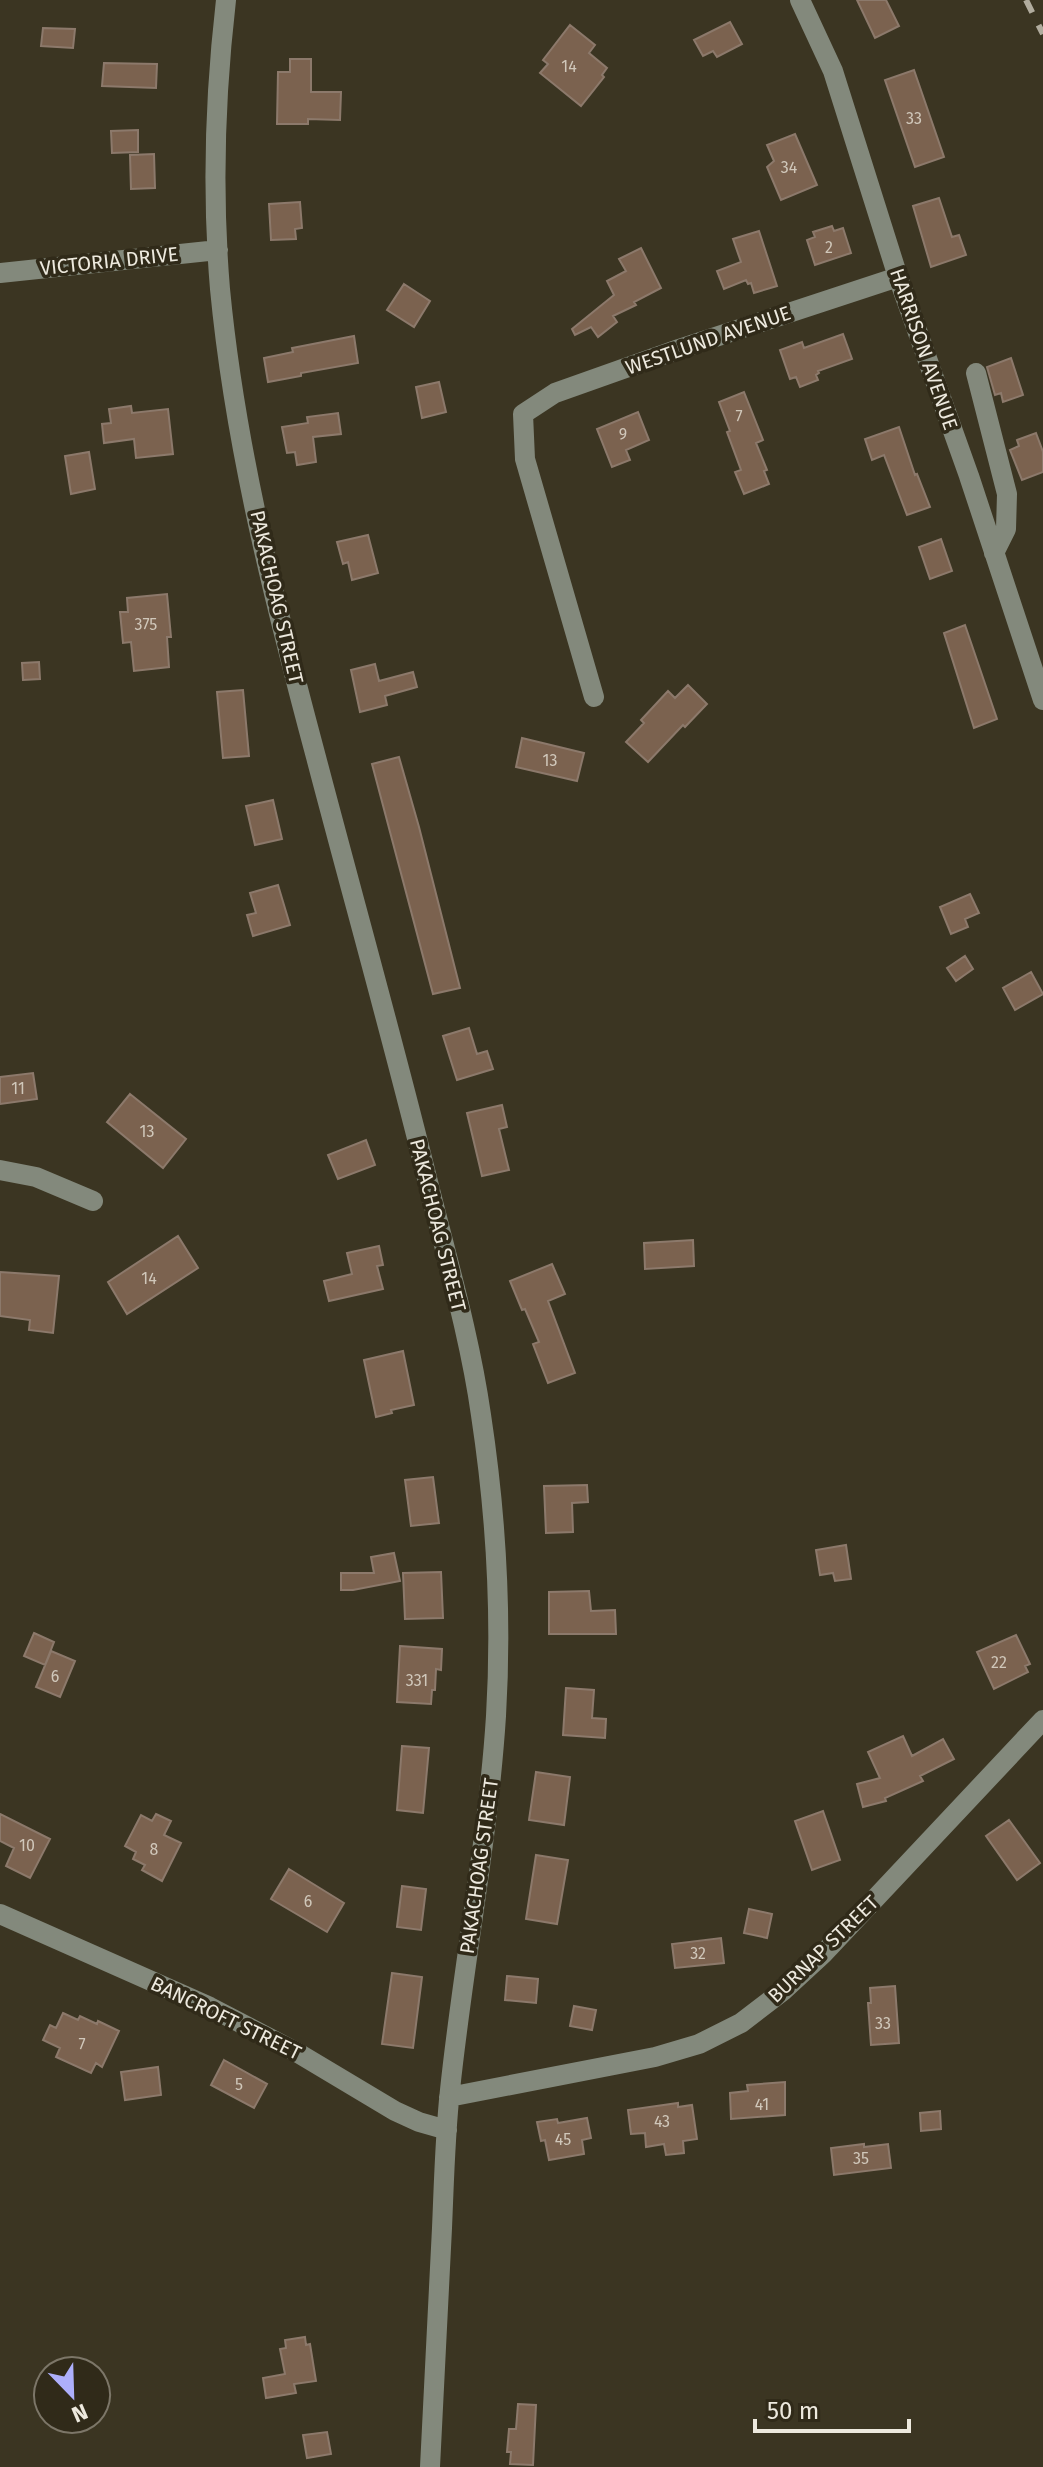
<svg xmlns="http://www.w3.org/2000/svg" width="1043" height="2467" font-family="'Fira Sans',sans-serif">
	<rect width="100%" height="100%" fill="#3b3522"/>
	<path fill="#7b624f" stroke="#8c796b" stroke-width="2" d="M857,0H886L899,26L875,38Z
		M730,22L742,44L717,57L713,51L703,56L694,40Z
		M570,25L595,45L589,53L607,68L602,75L604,77L581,106L540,73L548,64L543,60Z
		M43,28L75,29L73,48L41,46Z
		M290,59H311V92H341L340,120L308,119V124H277L278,72H290Z
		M104,63L157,64L156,88L102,86Z
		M914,70L944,157L915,167L885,80Z
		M138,130V152L112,153L111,131Z
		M795,134L817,185L781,200L767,167L774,161L767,145Z
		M154,154L155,188L131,189L130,155Z
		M939,198L952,237L959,235L966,255L931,267L913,206Z
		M300,202L302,228L295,229L296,239L271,240L269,204Z
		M832,226L834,231L843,228L851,253L815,265L807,240L815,237L813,232Z
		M759,231L777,286L754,293L751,283L748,284L746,280L724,289L717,271L741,262L733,239Z
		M641,248L661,288L634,302L636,305L613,316L617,322L598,337L591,327L575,335L572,329L614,295L607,281L626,271L619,259Z
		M404,284L430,301L414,327L387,310Z
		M843,334L852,359L818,371L819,373L816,375L818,380L800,387L796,377L790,379L780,350L802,342L804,348Z
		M354,336L358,363L301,373V376L268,382L264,358L293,352L292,348Z
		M1011,358L1023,395L1003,402L1001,393L995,395L987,367Z
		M439,382L446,412L422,418L416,387Z
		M744,392L763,440L756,443L767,470L764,471L769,484L744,494L735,472L741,470L727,432L730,431L719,402Z
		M131,406L132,413L168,409L173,454L136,458L134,439L104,443L102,424L111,423L109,409Z
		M638,412L649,440L626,450L630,460L612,467L597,429Z
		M338,413L341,434L313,437L316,462L297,465L295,452L287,453L282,427L308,423L307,417Z
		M899,427L915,475L917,474L930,507L907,515L884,455L872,460L865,439Z
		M1036,433L1043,452V472L1022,480L1010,450L1019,446L1017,440Z
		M89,452L95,489L71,494L65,456Z
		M368,535L378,573L352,580L348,562L343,564L337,542Z
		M941,539L952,571L930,579L919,547Z
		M167,594L171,637H167L169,667L134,671L131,642L123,643L120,612H128L127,598Z
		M965,625L997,719L974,728L944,633Z
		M39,662L40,679L23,680L22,663Z
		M375,664L379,681L413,672L417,687L385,696L387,705L360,712L351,670Z
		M688,685L707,704L685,727L683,725L648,762L626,742L644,723L641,720L668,691L675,698Z
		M243,690L249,756L223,758L217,692Z
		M522,738L584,753L577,781L516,767Z
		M399,757L419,827L460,988L433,994L372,764Z
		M273,800L282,839L255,845L246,806Z
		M278,885L290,925L253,936L247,915L256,913L250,893Z
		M970,894L979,913L965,919L968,927L951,934L940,907Z
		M965,956L973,969L956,981L947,968Z
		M1031,972L1043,994L1015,1010L1003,988Z
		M469,1028L477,1054L487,1051L493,1069L457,1080L443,1036Z
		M33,1073L37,1099L0,1104V1077Z
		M130,1094L186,1139L163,1168L107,1122Z
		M502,1105L507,1127L499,1129L509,1170L482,1176L467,1113Z
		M366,1140L375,1165L338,1179L328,1155Z
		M178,1236L198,1268L127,1314L108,1282Z
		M693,1240L694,1266L645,1269L644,1243Z
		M379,1246L383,1265L377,1266L383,1289L329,1301L324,1281L352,1274L347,1253Z
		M552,1264L565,1294L548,1301L575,1373L548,1383L533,1344L539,1342L525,1309L522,1310L510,1281Z
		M0,1272L59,1276L53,1333L29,1330L30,1320L0,1316Z
		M403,1351L414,1405L391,1410L392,1413L376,1417L364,1360Z
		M433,1477L439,1523L411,1526L405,1480Z
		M587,1485L588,1502L572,1503L573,1532L546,1533L544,1486Z
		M846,1545L851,1579L835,1581L833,1573L820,1575L816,1550Z
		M394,1553L400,1581L353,1590H341V1573H374L371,1557Z
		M441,1572L443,1618L405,1619L403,1573Z
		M589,1591L591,1611L615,1610L616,1634H549V1592Z
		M34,1633L54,1642L45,1665L24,1656Z
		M1016,1635L1030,1664L1025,1666L1028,1672L994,1689L977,1652Z
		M400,1646L442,1649L441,1670L436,1669L435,1690H432L431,1704L397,1702Z
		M51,1651L75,1661L60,1697L36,1687Z
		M566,1688L594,1690L592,1718L606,1719L605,1738L563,1735Z
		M903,1736L912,1756L943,1739L954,1759L920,1776L923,1781L885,1798L886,1801L863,1807L857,1784L880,1778L868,1752Z
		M402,1746L429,1748L423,1813L397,1810Z
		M536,1772L570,1777L564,1825L529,1820Z
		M823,1811L840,1860L812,1870L795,1821Z
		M0,1814L50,1839L30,1878L6,1866L14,1848L0,1841Z
		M156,1814L171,1821L164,1835L181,1843L162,1881L142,1870L145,1865L133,1859L136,1852L125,1846L141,1815L152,1821Z
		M1009,1820L1040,1863L1017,1880L986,1836Z
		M536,1855L568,1860L557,1924L526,1919Z
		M289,1869L344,1903L327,1932L271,1899Z
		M402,1886L426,1889L421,1930L397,1927Z
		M749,1909L772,1914L767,1938L744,1933Z
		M721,1938L724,1963L675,1968L672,1944Z
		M392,1973L422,1977L413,2048L382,2044Z
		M507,1976L538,1979L536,2003L505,2000Z
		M895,1986L899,2043L871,2045L868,2003H871L870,1988Z
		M574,2006L596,2010L592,2030L570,2026Z
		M63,2013L78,2020L80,2016L97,2024L98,2021L119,2031L102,2067L96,2063L91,2073L56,2057L60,2048L43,2040L50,2025L56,2028Z
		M224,2060L267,2084L254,2108L211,2085Z
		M158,2067L161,2095L125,2100L121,2072Z
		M785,2082V2115L731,2119L730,2093L748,2091L747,2085Z
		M678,2103V2107L692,2105L697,2139L683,2141L684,2153L666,2155L664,2144L646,2147L645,2133L631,2134L628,2110Z
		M940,2111L941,2129L921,2131L920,2113Z
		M587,2118L591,2138L582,2140L584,2154L549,2160L545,2140L541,2141L537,2122L557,2119L558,2123Z
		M864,2144V2147L888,2144L891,2168L834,2175L831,2148Z
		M305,2337L306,2345L310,2344L316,2381L294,2384L296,2393L266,2398L263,2378L285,2374L280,2349L286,2348L285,2340Z
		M518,2404L536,2405L533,2465L510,2464L511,2452H507L509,2429H516Z
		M327,2432L331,2454L307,2458L303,2435Z"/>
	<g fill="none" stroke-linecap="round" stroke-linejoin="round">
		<path stroke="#83897c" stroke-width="20" d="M226,0C215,95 212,193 220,289C235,447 275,604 316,757C353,898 393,1040 428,1182C447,1259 470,1337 481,1415C496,1514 502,1616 496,1716C488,1841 463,1965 450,2090C445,2136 444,2182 442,2228C438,2308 434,2387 430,2467
			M800,0L833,71L898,277L969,476L1043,700
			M0,273L218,250
			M976,373L1007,494L1006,529L994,553
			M594,697L525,459L523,414L555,393L679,349L898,277
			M0,1170L36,1177L93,1201
			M0,1914L210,2007L298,2053L395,2111L419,2122L447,2130
			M449,2097L655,2057L699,2044L741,2023L784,1990L823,1954L1043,1720"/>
		<path stroke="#b1ac9e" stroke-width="6" stroke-dasharray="14 14" stroke-linecap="butt" d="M1026,0L1043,34"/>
	</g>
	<g text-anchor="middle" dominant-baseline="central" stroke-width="7" stroke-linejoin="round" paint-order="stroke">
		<g font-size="16" fill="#d0c7ba">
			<text x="569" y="66">14</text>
			<text x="914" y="118">33</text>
			<text x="789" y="167">34</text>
			<text x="829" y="247">2</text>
			<text x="739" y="416">7</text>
			<text x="623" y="434">9</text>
			<text x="146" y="624">375</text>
			<text x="550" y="760">13</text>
			<text x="18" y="1088">11</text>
			<text x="147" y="1131">13</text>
			<text x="149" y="1278">14</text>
			<text x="999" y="1662">22</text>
			<text x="55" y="1676">6</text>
			<text x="417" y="1680">331</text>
			<text x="27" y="1845">10</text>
			<text x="154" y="1849">8</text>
			<text x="308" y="1901">6</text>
			<text x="698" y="1953">32</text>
			<text x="883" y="2023">33</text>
			<text x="82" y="2044">7</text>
			<text x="239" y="2084">5</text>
			<text x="762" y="2104">41</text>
			<text x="662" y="2121">43</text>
			<text x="563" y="2139">45</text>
			<text x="861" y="2158">35</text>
		</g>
		<g font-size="20" fill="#ede9de" stroke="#302a19">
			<text transform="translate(109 261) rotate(-6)">VICTORIA DRIVE</text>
			<text transform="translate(708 340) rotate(-19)">WESTLUND AVENUE</text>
			<text transform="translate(924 349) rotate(71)">HARRISON AVENUE</text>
			<text transform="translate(277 597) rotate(77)">PAKACHOAG STREET</text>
			<text transform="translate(438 1225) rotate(76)">PAKACHOAG STREET</text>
			<text transform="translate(479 1866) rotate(-82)">PAKACHOAG STREET</text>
			<text transform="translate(823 1949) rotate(-44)">BURNAP STREET</text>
			<text transform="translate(226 2018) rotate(26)">BANCROFT STREET</text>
		</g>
	</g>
	<g transform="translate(72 2395) rotate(157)"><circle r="38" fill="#302a19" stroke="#7c7668" stroke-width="2"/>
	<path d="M0-6L14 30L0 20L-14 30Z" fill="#adaffb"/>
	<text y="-12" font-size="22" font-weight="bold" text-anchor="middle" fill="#ede9de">N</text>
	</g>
	<path d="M755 2419v12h154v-12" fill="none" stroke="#ede9de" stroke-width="4"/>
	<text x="767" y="2419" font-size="24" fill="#ede9de" stroke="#302a19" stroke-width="6" paint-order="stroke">50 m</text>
</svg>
